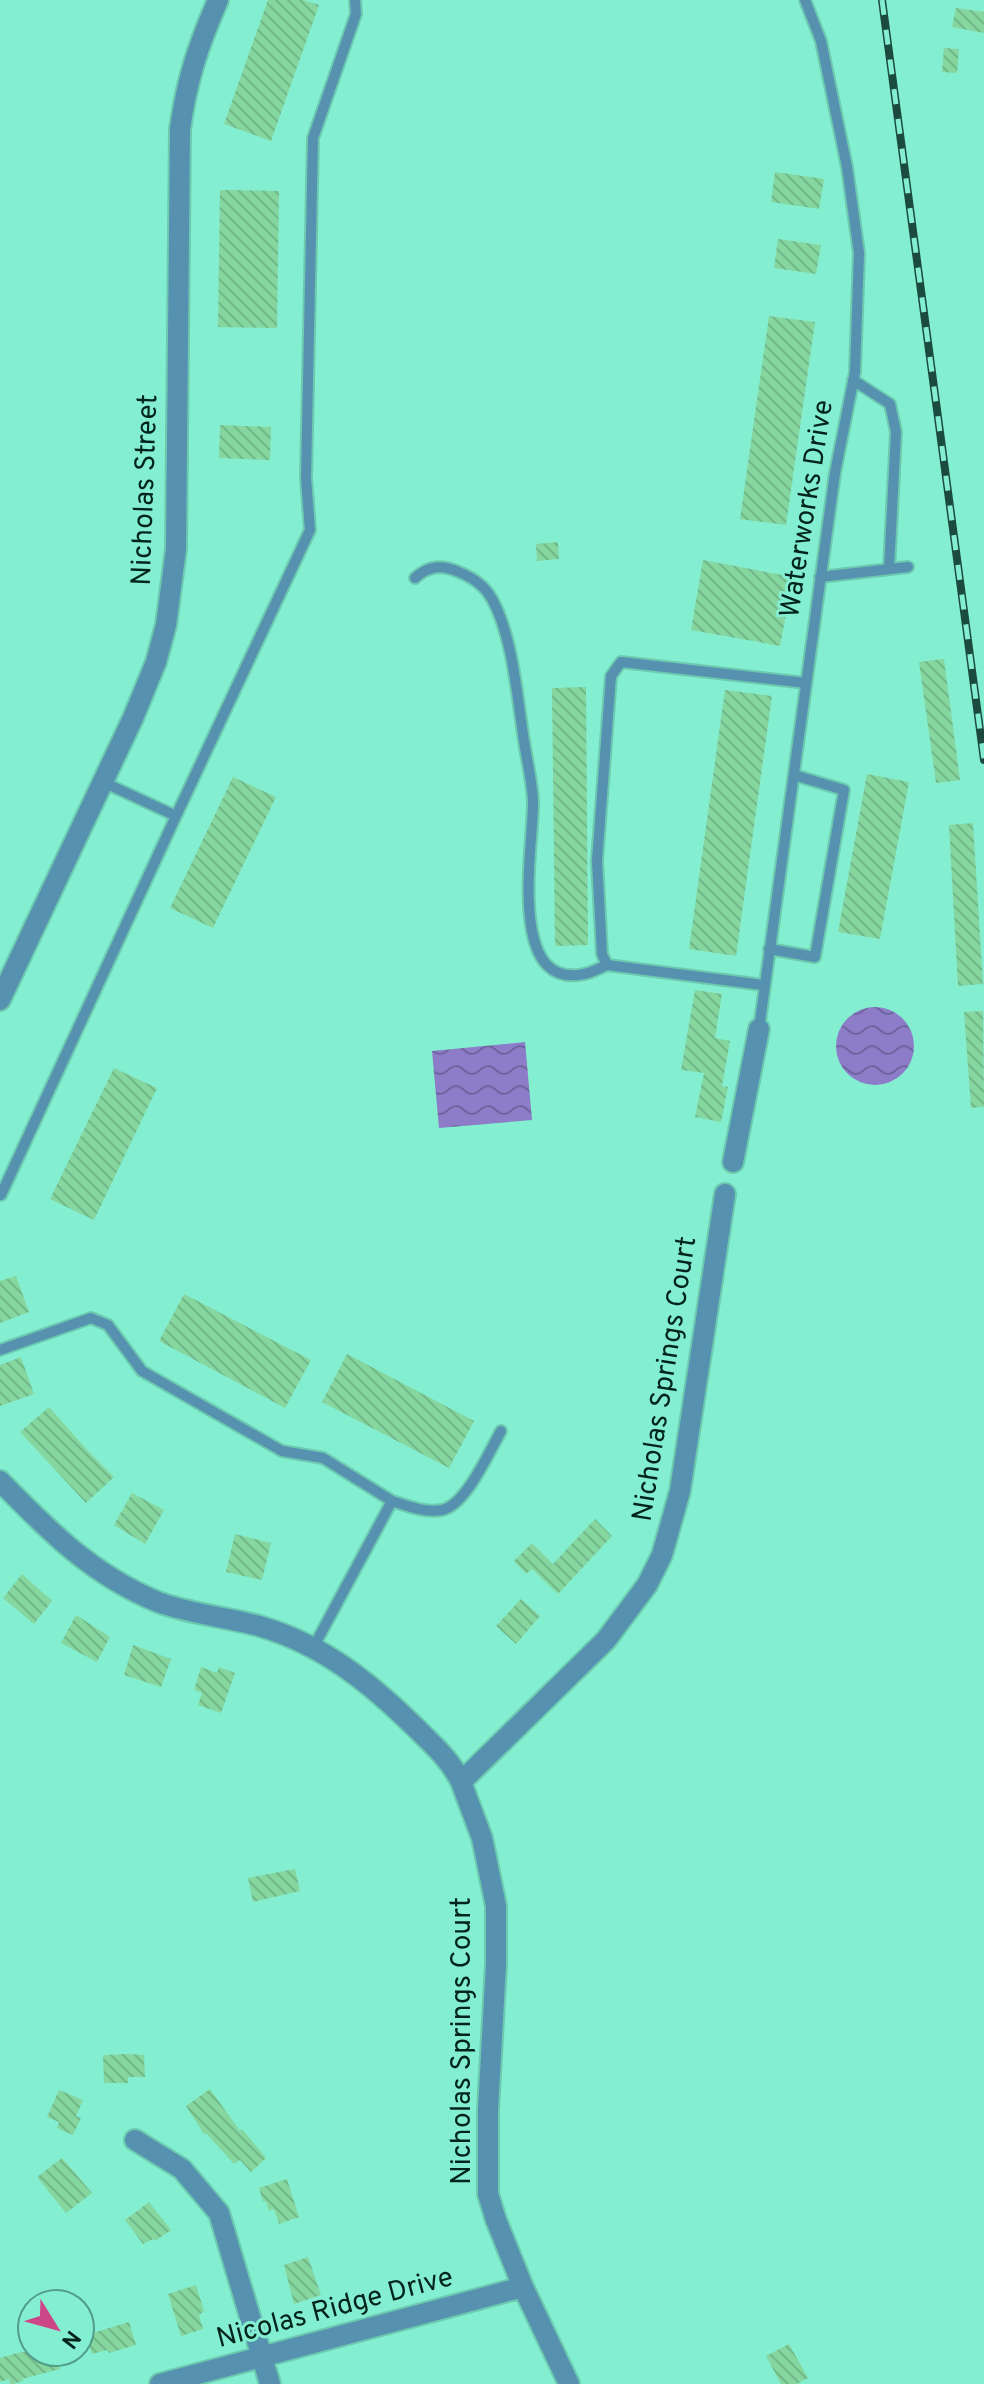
<svg xmlns="http://www.w3.org/2000/svg" width="984" height="2384" font-family="Overpass,sans-serif">
	<defs>
		<pattern id="water-waves" width="16" height="10" patternUnits="userSpaceOnUse" patternTransform="scale(2)"><rect width="16" height="10" fill="#8d7cc7"/><path d="M0 5q4-4 8 0t8 0" fill="none" stroke="#7165a1"/></pattern>
		<pattern id="building-back-hatch" width="6" height="6" patternUnits="userSpaceOnUse" patternTransform="scale(2)"><rect width="6" height="6" fill="#85d69f"/><path d="M-1 5l2 2M0 0l6 6M5-1l2 2" fill="none" stroke="#71b888"/></pattern>
	</defs>
	<rect width="100%" height="100%" fill="#84eed0"/>
	<path fill="url(#water-waves)" d="M836 1046a39 39 0 1 1 78 0a39 39 0 1 1-78 0Z
		M525,1042L532,1120L439,1128L432,1051Z"/>
	<path fill="url(#building-back-hatch)" d="M268,0H303L319,5L271,141L224,124Z
		M956,8L984,12V33L952,27Z
		M944,48L959,49L957,73L942,72Z
		M775,172L824,179L819,209L771,202Z
		M220,190L279,191L277,328L218,327Z
		M778,239L821,245L816,274L774,268Z
		M769,316L815,322L786,525L740,519Z
		M220,425L271,427L270,460L219,458Z
		M558,542L559,559L537,561L536,544Z
		M703,560L793,577L780,646L691,630Z
		M944,659L960,780L936,783L919,662Z
		M586,687L588,945L555,946L552,688Z
		M725,690L772,696L736,956L689,949Z
		M867,774L909,782L880,939L838,932Z
		M233,777L276,797L213,928L170,908Z
		M973,823L983,984L958,986L949,825Z
		M695,990L722,994L715,1038L730,1041L722,1086L728,1087L721,1122L695,1117L704,1073L681,1070Z
		M983,1011L984,1107L971,1108L964,1012Z
		M114,1068L157,1088L94,1220L50,1199Z
		M16,1276L29,1312L0,1323V1281Z
		M184,1294L311,1360L285,1408L159,1341Z
		M347,1354L474,1421L449,1468L322,1402Z
		M21,1357L34,1394L0,1406V1365Z
		M49,1407L88,1451L114,1477L86,1503L20,1432Z
		M132,1493L164,1510L145,1544L114,1525Z
		M595,1519L612,1536L558,1594L532,1569L526,1574L514,1561L532,1543L553,1564Z
		M235,1534L271,1543L262,1580L226,1572Z
		M22,1574L52,1601L34,1624L3,1598Z
		M521,1599L540,1616L516,1644L496,1626Z
		M76,1615L110,1637L97,1662L61,1643Z
		M133,1645L171,1659L161,1687L124,1675Z
		M201,1667L217,1673L219,1667L235,1673L221,1713L198,1705L202,1693L194,1690Z
		M295,1869L300,1891L253,1902L248,1878Z
		M128,2054L144,2055L145,2077H128V2083H104L103,2055Z
		M210,2089L240,2131L242,2129L266,2158L251,2172L240,2160L234,2164L206,2133L204,2134L186,2106Z
		M59,2090L83,2100L76,2116L81,2118L73,2135L57,2128L59,2122L47,2117Z
		M62,2158L92,2193L66,2213L37,2177Z
		M287,2179L299,2217L279,2224L274,2209L269,2211L266,2201L263,2202L259,2188Z
		M149,2202L171,2230L155,2241L153,2239L143,2244L125,2220Z
		M308,2257L321,2295L294,2304L284,2265Z
		M196,2285L204,2311L199,2315L203,2329L181,2336L168,2294Z
		M129,2322L136,2345L109,2353L107,2350L92,2354L86,2335Z
		M789,2344L808,2378L797,2384H781L766,2356Z
		M21,2352H56L60,2369L22,2379L23,2381L13,2384H10L9,2379L0,2382V2358Z"/>
	<g fill="none" stroke-linecap="round" stroke-linejoin="round">
		<g stroke="#6ccab0" stroke-width="14">
			<path id="service" d="M853,380L890,404L896,432L889,569
				M820,577L908,567
				M415,578C429,565 442,565 459,572C473,578 484,585 492,599C513,637 517,697 524,741C527,761 532,781 533,801C534,842 505,991 584,974C591,973 600,968 607,965
				M176,816L310,530L306,478L313,138L356,14L355,0
				M769,949L815,957L844,790L794,775
				M763,985L607,965L602,954L597,861L611,676L621,662L806,683
				M759,1029L835,473L855,372L859,253L847,167L821,41L805,0
				M1,1195L176,816L103,782
				M0,1350L91,1318L108,1325L142,1371L282,1451L323,1458L392,1501
				M313,1648L392,1501C408,1506 425,1513 442,1510C466,1505 489,1452 501,1431"/>
		</g>
		<g stroke="#6ccab0" stroke-width="24">
			<path id="minor" d="M0,1000L133,718L156,662L166,625L176,549L180,129C187,79 198,46 218,0
				M733,1162L759,1029
				M0,1481C49,1531 92,1575 158,1602C190,1614 226,1617 259,1626C322,1644 369,1682 415,1727C434,1746 449,1758 461,1782
				M135,2140L182,2169L219,2213L270,2384
				M160,2384L523,2287
				M569,2384L523,2287L496,2220L488,2194V2110L496,1964V1906L482,1838L461,1782L606,1640L647,1585L662,1555L680,1491L725,1194"/>
		</g>
		<use href="#service" stroke="#5791b0" stroke-width="10"/>
		<use href="#minor" stroke="#5791b0" stroke-width="20"/>
		<g stroke="#1a4b3e" stroke-width="8">
			<path id="rail" d="M882,0L984,760"/>
		</g>
		<use href="#rail" stroke="#84eed0" stroke-width="5" stroke-dasharray="15" stroke-linecap="butt"/>
	</g>
	<g text-anchor="middle" dominant-baseline="central" stroke-width="6" stroke-linejoin="round" paint-order="stroke">
		<g font-size="28" fill="#01241c" stroke="#84eed0">
			<text transform="translate(146 490) rotate(-88)">Nicholas Street</text>
			<text transform="translate(808 509) rotate(-81)">Waterworks Drive</text>
			<text transform="translate(666 1379) rotate(-81)">Nicholas Springs Court</text>
			<text transform="translate(463 2041) rotate(-90)">Nicholas Springs Court</text>
			<text transform="translate(335 2309) rotate(-15)">Nicolas Ridge Drive</text>
		</g>
	</g>
	<g transform="translate(56 2328) rotate(127)"><circle r="38" fill="#84eed0" stroke="#509d88" stroke-width="2"/>
	<path d="M0-6L14 30L0 20L-14 30Z" fill="#cc4688"/>
	<text y="-12" font-size="22" font-weight="bold" text-anchor="middle" fill="#01241c">N</text>
	</g>
</svg>
